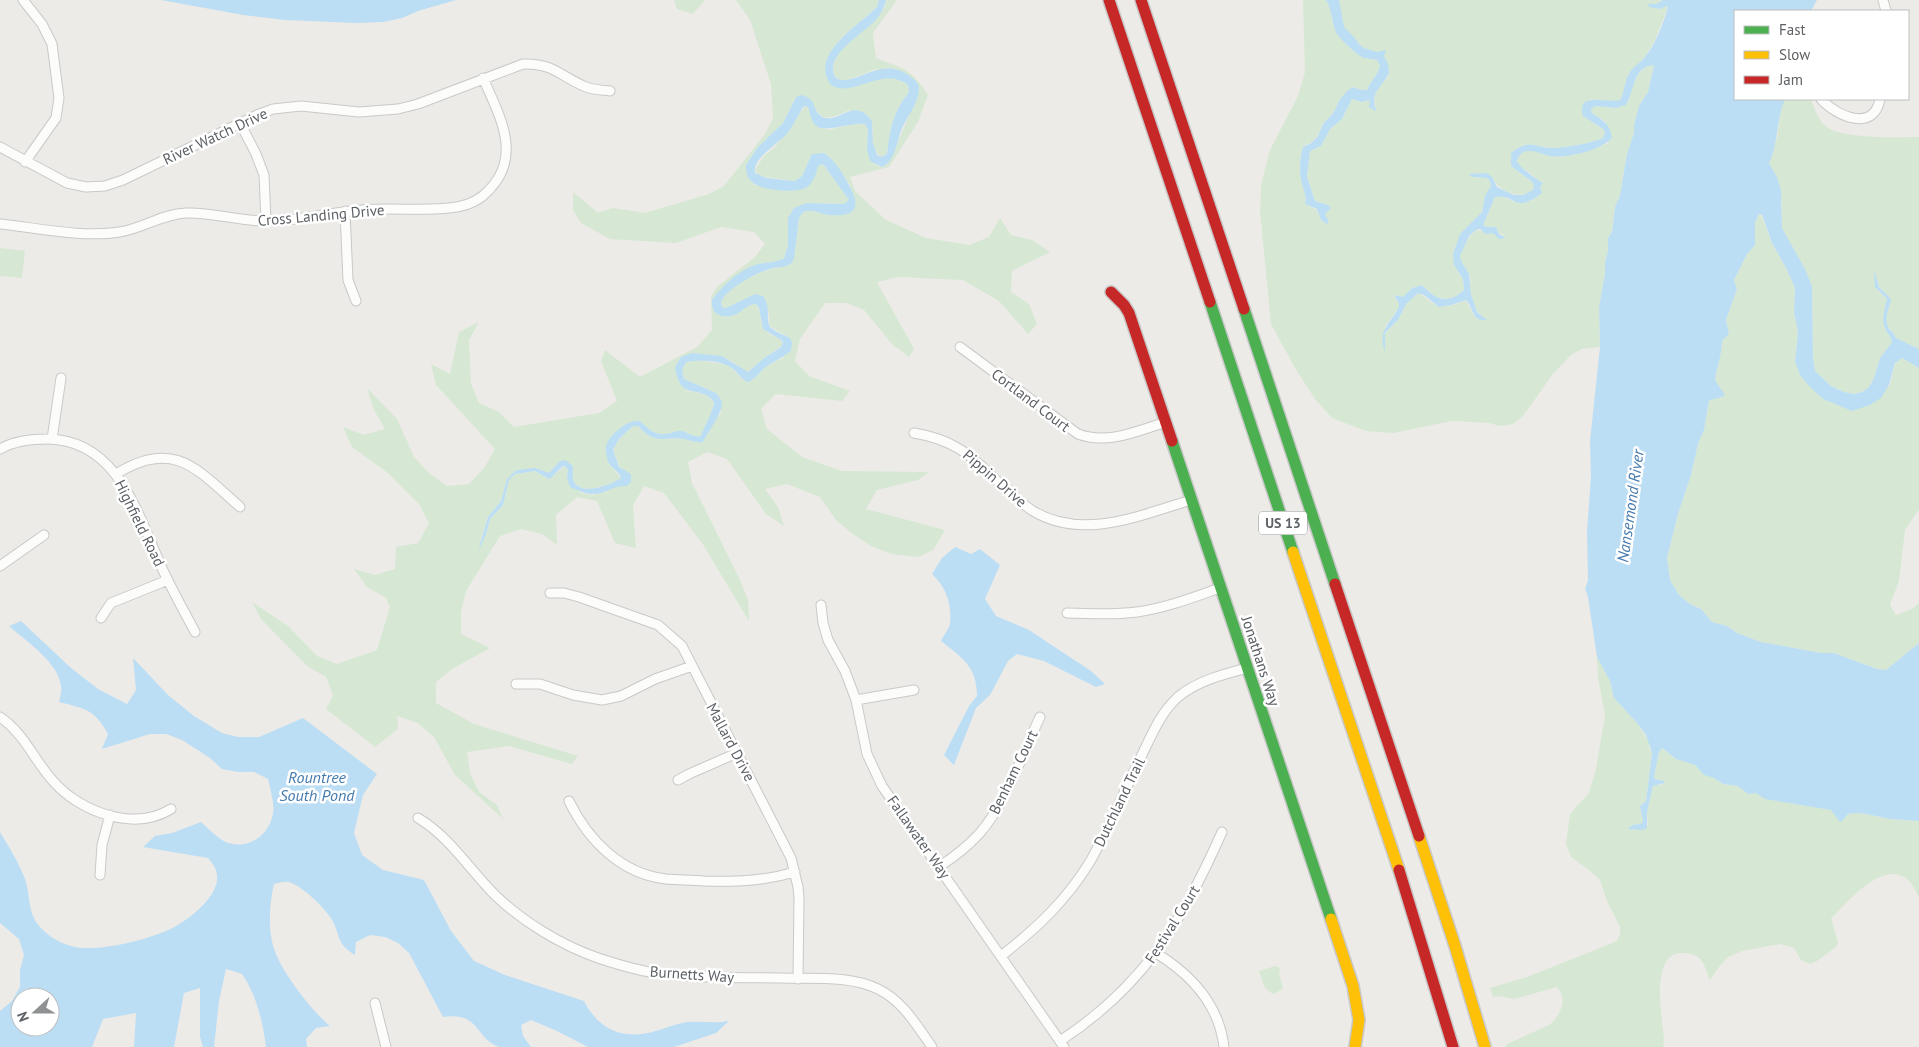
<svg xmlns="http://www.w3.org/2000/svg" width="1919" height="1047" font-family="'PT Sans',sans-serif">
	<rect width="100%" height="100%" fill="#ecebe7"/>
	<path fill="#d6e8d3" d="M674,0H705L693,14L677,9Z
		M736,0H879L877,7L839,40L825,74L848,88C866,82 891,71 908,85L909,92C893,112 890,129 887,154L881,157C872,151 873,138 873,127L850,110C828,119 821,124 811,100L796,97L783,123L758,147L746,165L754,185L813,180L818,166L823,164L849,200L848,202L844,204L807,203L788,218V246L784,258L779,261L758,264L712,300L733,315L751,304H756C762,313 759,323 766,331C771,337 779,336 783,343L782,346L764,358L748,372C740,369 735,363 728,359C713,351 694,357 678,360L687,391L705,394L714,402C714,409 704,427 701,436C693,438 689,433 682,431C678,430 674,432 671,433C657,437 649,430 640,421L610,440L609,464L621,478C612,485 582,496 574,482C572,478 573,471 572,466L560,461L549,474C529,465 525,468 507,479L501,501L488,517L480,543L486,534L490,519L503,505L509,480L515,474L535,471L549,479L565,466L568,470L567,478L581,493L593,495L605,492L616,486H627L613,450L619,439L633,426H638C657,446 660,436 683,439C690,440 695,443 703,442L713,423L721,413L716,393L684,379L682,370L686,362L699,360L728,365L743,380H753L765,367L783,358L790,338L774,329L769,324V314L755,294L726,308L722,307L721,302C726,288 755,274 768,270C778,266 786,269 793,260C795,256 798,225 799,218L803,212L809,210L829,215L852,212L850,185L829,156L812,154L802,176L795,181L758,176L755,170L764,156L776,146L805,106L808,107L814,124L828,130L856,123L865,124L868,130L867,149L876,165C881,167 884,167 887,164C891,161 918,95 919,88L876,69L845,81L836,78C820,57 871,25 882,11C885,8 885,4 886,0H897L873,33L876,58C905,69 910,68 928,95L918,122L889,167L850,177L855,191L886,220L926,238L969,245L989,237L1000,218L1011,235L1032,240L1050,252L1012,271L1011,292L1029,304L1037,324L1028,334L999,301L963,280L898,277L877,282L914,349L909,357L892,344L864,310L847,303H825L800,339L795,361L809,376L850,391L842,401L776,394L761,409L767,429L802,457L842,471L929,472L918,480L877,490L866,509L945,530L933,550L919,557L892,554L871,546L853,534L836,520L820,497L787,484L765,489L778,507L784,526L766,514L727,459L707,452L688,462L692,483L740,580L748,600L749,621L704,546L664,493L644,486L633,505L636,548L615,543L597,501L577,497L556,515L557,545L542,534L521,529L500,536L466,591L461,612V634L490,648L452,669L436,682V703L474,724L578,756L572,764L509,746L467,752L470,773L479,792L497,805L503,819L455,775L434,737L418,723L397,716L398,729L375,747L326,709L333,696L326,677L307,666L261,619L252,602L288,626L317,656L337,664L377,650L390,607L386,598L367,587L354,569L375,575L395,569L396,547L418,543L429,523L419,504L388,473L352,447L343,427L364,435L385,429L374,410L367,388L397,419L414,457L429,473L447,486L469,484L484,468L495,449L436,385L431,364L450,374L459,332L479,322L469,340L471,383L479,403L499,412L514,427L599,413L617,401L601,361L605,350L640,377L697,347L712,330L711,297L717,287L755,257L765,244L754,232L721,227L676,243L610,239L581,223L573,210V192L598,213L613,208L645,213L709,194L724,186L765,134L773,118L771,84L750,20Z
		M1303,0H1326L1331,9L1332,20L1365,58L1377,60L1380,66C1377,76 1371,81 1367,90H1361L1353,87L1340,99L1334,112L1323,124L1318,135L1311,143L1305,145C1300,157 1299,167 1302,180C1303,189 1307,195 1305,204L1317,210L1321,220L1328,222L1325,215L1328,205L1315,201L1307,177L1310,151L1321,146L1330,129L1342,119L1352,99L1361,102L1370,100L1377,111C1370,98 1378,86 1388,77C1388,50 1381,57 1363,48C1361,47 1346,30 1344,27C1339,20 1340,8 1339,0H1663L1656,4H1648L1660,9L1666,6L1668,7L1655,40L1645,57L1629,73L1624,94L1620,100L1614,102L1591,99L1583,116L1603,129L1605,132L1603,138C1589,144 1572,146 1556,148C1534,149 1531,137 1511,153V166L1531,181L1534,185L1533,190C1520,201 1499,191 1492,177H1473L1487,178L1490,181L1491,186C1485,196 1485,207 1479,216L1454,265L1463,279L1464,290C1447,305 1436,300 1422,285L1412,288L1403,298L1396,295L1395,297L1399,303V307L1385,327V350V334L1398,320L1406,304L1418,293C1425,295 1428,301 1434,304C1444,309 1457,304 1466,300L1473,314L1486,318C1477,315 1472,303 1471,293C1469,287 1472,280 1469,274C1466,268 1459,263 1460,256C1462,246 1469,236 1476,230L1493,232L1496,237L1505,236L1483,225L1495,197L1502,196L1514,202L1531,201L1537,180C1532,172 1520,170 1517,161C1518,157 1520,154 1523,152C1533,147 1541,154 1550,156C1565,159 1594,150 1608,143L1606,122L1592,113L1591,108L1595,106L1616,108L1629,101C1632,86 1637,68 1654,64L1648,92L1639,106L1634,125V133L1627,154L1620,195L1615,207L1612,232L1608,238V251L1605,262V273L1599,307L1600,347L1582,349L1571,355L1553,374L1523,416L1513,424L1500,426L1489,423L1452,421L1393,433L1366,431L1332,418L1315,399L1295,368L1271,324L1260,211L1261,186L1270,150L1298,96L1305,72Z
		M1785,99H1811C1814,107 1817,117 1823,124C1837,140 1898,137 1919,137V349L1895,338C1894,332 1892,333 1889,328C1883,322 1888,311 1890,304L1879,287L1874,272L1878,291L1887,299C1885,309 1882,318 1885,328C1887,333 1891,336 1892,342L1880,358L1874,378L1869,387L1862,392L1854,394L1844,392L1831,386L1815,371L1813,357L1812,286L1782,228V203L1769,163L1777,138L1781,106Z
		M1759,214L1761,215L1772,243L1786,268L1795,288L1794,312L1798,332L1795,362L1852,411C1861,405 1883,392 1889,386C1895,377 1890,363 1902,358L1919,368V509L1905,530L1899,581L1890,605L1896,615L1912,609L1919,603V643L1886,670L1877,669L1834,653H1821L1761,642L1737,633L1727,626L1712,622L1701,609L1690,604L1679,596L1670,580L1667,558L1678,514L1691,475L1698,444L1704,430L1709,401L1714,398H1722L1720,387L1715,381C1717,366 1722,355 1722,341L1729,334L1726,320L1737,289L1734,280L1747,254L1755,245V223Z
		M0,248L25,251L22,278L0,276Z
		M1597,657L1610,681L1614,698L1637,723L1649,742V747L1652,753L1646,801L1640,806L1643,822L1640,824H1635L1631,830L1636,828L1643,830L1648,825L1647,812L1653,786L1654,784L1661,785L1664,781L1655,779L1654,777L1659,752L1661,748L1676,759L1695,765L1704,775L1714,777L1723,784L1738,786L1748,794L1756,792L1831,810L1843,820L1848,814L1856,813L1866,814L1890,819L1919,821V897C1915,889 1910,879 1902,876C1878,865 1845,904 1831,919L1838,942L1836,947L1817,961L1810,964L1801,960L1794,948L1780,944L1742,951L1728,957L1718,968L1710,980C1703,963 1704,955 1684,953C1649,950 1662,1018 1664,1039L1663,1047H1506L1505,1045L1549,1025C1561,1015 1568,1000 1557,987L1514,999L1499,996L1493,997L1490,988L1527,977L1610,944L1617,941L1620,934V927L1607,901L1600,880L1589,870L1571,857L1566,844L1570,814L1589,793L1596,769L1605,715L1598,678Z
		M1275,966L1280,968L1279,974L1283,988L1281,990L1273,994L1265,988L1259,971Z"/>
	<path fill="#bcdef5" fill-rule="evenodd" d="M161,0H456L418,11L402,18L383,22L356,23L285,20L243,15Z
		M879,0H886C884,8 881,14 875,21C863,33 821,58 836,78C854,89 881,53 911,77C915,80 919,83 919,89C919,103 906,118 901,131C897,143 894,162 882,167L870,161L867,149L868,130L865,124C849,122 824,134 815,125C811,121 810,113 808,107L805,106L803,107C798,115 794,124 789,131C780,144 753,156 755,173L767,178L795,181L802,176L812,154L824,153C835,160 844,175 850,187C862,209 854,217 829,215C820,214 812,208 803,212L799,218L794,259C789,269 780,266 770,269C756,273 726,289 721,302L722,307L726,308L755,294L763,296C771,307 766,317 769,325C772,331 785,335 790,338L792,343L791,351C783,357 775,361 767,366C760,371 756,379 748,382C740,379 737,371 730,367C718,360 699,360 686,362L682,370L684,379L716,393L722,401C723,413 709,430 703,442C695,443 690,440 683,439C660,436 657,446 638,426H633L619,439L613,450L619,467L631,474V482L627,486C616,486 614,488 604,492C592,497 581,492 570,487L567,478L568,470L565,466C558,468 555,476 549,479L535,471L515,474L509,480L503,505L490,519L486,534L479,550L480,544L488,517L501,501L507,479L515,471L524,469L535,468L549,473L560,461L565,460L573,466C573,471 572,478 574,482C582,496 611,485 621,478C619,471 611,468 608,462C607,458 605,450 606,446C609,435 628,419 640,421C649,430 657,437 671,433C674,432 678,430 682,431C689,433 693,438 701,436C704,427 714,409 714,402C699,383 680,403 675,367L681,357L692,353L722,356L748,372L764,358L781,347L783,343L781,340L763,329L759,308L756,304C747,304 742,312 734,315C722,319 710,314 712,300C722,286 740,269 758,264C767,262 776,263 784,258L788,246V218L794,208L807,203L844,204L849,200L823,164L818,166C816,174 814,182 807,187C798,194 761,190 753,183C747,178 746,172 746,165L758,147L783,123L796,97L802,95C805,96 810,98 812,101C816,108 816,116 826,118C841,121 855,97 872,121L873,143L877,155L881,157L887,154C890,129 893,112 909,92L908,85C882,65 852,99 831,85C808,55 859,25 877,7Z
		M1326,0H1339L1344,27L1354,37L1359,44L1364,48L1377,52L1386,50L1384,56L1388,64L1389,73C1382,88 1368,93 1377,112L1369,107L1370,100L1361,102L1352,99L1342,119L1330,129L1321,146L1310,151L1307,177L1315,201L1328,205L1331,208L1325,214L1329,222L1327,224L1321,220L1317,209L1305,204C1307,195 1303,189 1301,180C1299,168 1300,158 1303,147L1311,143L1318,136L1323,124L1334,112L1340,99L1348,90L1353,87L1361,90H1367C1371,81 1377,76 1380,66L1377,60C1373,59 1368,59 1364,58C1358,56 1341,40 1337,34C1331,23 1333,11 1326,0Z
		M1663,0H1817L1811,11H1735V99H1785C1776,118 1779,143 1769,163L1777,177L1781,190L1782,228L1805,269L1812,286L1813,357L1815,371L1831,386L1844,392L1854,394L1862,392L1869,387L1874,378L1880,358L1892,342C1891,336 1887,333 1885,328C1881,319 1885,308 1887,299L1875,287L1874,269L1879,287L1891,299C1890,307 1885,315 1887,324C1888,330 1894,332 1896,338L1919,349V368L1902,358L1895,363L1889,385L1881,398L1870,405L1852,411L1823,399L1810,387L1800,375L1795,362L1798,332L1794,312L1795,288L1786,268L1772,243L1762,215L1759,214L1755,223V245L1747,254L1734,280L1737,289L1726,320L1729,334L1722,341C1722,355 1717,366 1715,380L1725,395C1721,399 1714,398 1709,401L1704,430L1698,444L1691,475L1678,514L1667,558L1670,580L1679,595L1690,604L1701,609L1712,622L1727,626L1737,633L1761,642L1821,653H1834L1877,669L1886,670L1919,643V821L1890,819L1866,814L1856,813L1848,814L1843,820L1840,822L1831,810L1765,799L1756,793L1748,794L1738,786L1723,784L1714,778L1704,775L1695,765L1676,759L1662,748L1659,752L1654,777L1655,779L1664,781L1665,783L1653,786L1647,812V828L1643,830L1628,829L1632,825L1640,824L1643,822L1640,806L1646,801L1652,753L1646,735L1637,723L1614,698L1610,681L1597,657L1588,597L1585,589L1588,580L1587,532L1591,476L1590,441L1600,347L1599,307L1605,273V262L1608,251V238L1612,232L1615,207L1620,195L1627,154L1634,133V125L1639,106L1648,92L1654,65C1632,67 1635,91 1626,105L1616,108L1595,106L1591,109L1592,113C1604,121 1610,124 1612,138C1602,150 1565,159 1550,156C1538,153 1522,144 1517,161C1519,167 1537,180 1543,183L1540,187L1542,193C1513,215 1518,194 1495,197L1483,225L1486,227H1496L1499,234L1506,238L1499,239L1493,233L1486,234L1480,229L1476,230L1469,236L1460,256L1461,261L1469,274L1471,294L1477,312L1487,320C1472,322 1474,309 1466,300L1451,305L1439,307L1424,295L1418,293L1406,304L1398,320L1385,333V352C1377,330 1390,324 1399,307V303L1395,297L1396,295L1403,297L1412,288L1422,285C1436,300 1447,305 1464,290L1463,279L1454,265L1453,254L1460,234L1482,212L1485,196L1491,186L1490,181L1487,178L1473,177L1468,174L1487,173L1492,177L1497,187L1514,195H1523L1533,190L1534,185L1531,181L1511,166V153C1531,137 1534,149 1556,148C1572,146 1589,144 1603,138L1605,132L1603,129L1583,116C1576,90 1607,104 1620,100C1625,92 1624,82 1629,74C1632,67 1640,63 1645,57C1656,43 1663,24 1668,7L1667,6L1660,9L1649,7L1648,4H1656Z
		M955,547L971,554L980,549L1000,565L985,599L996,616L1029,630L1091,671L1105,684L1096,687L1044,661L1017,654L1008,661L990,695L976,708L954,765L944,755L969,706L977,696C977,666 962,658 941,641C943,636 949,629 950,624C952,604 946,587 932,574L942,558Z
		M21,621L71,668L98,689L127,704L136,690L133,658L168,695L194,716L222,733L238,737H259L303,718L377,774L363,795L354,833L362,855L383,870L424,880L451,931L474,961L505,975L584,1001C596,1024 614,1037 641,1034C655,1033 669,1026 682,1023C697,1020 714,1024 729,1021L716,1033L674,1047H588L557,1031L531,1020L521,1025L523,1036L531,1047C522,1047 508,1047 499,1047C474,1038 481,1012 443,1017L409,953L398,943L385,937L370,935L356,942L355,955C334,942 342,935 330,917C323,906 302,886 289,882C285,881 278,883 274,884C270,902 268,923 272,941C276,966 311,1010 330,1026L316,1028L306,1039L307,1047H266C263,1022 256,994 242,974L226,969L219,1001L214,1047H203L200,1037V988L184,993L174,1047H134L136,1013L103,1019L92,1047H0V1011L12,1001L20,987V970L24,955L19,939L0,923V832C9,847 19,863 25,879C31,897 27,914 41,928C52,940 69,948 85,948C109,949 144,940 166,931C185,923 224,895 216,871C215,866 211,862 208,858L143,847L155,836L172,833L201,822C208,828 219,840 228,843C250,849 269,835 273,814C275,804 270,789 268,779L254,772H238L222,769L210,758L182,740L166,734H150L102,749L108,734C94,709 86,709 59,702C60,697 62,691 61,686C59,663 26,641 9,626ZM20,997H50V1027H20Z"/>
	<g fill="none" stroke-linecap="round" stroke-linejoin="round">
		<g stroke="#c9c9c9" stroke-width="11">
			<path id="street" d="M23,0L42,24L52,44L59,98L56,118L25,162
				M1883,0L1886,11
				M1821,99C1836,116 1874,133 1880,99
				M240,123L256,154L264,175L266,221
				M0,147L67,183L86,187L105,186L123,180L257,115L273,109L301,106L359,112L398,109L418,104L523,64C554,63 561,77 586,87C594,90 602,90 610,91
				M345,211L348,280L356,301
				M0,224C38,228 83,238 120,232C143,228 163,214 186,213C212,212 238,221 265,221C297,222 329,212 362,210C393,207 426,212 457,207C469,205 481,199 489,190C523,155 499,115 483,78
				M960,347L1078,434C1108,445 1137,431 1166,422
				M914,433C951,439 969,453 995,479C1007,490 1019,502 1033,511C1083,541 1141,515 1191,500
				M52,439L61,378
				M0,449C14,441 33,439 48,439C118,440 138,515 162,568C172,590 184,611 195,632
				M116,474C174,438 197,469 240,507
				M0,566L44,535
				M550,593H564L579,597L658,625L682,646L791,858L798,887L799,898L798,979
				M821,605L823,623L828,640L845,671L856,700L867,754L882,786L1064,1047
				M1067,613C1090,614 1114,615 1137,612C1166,608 1194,597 1220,588
				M101,618L111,603L168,580
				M516,684H540L573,695L602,700L621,696L655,679L692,666
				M856,700L914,690
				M0,717C24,733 34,760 53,781C80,812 134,832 171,809
				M678,780L689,774L737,753
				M569,801C588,840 621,874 666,879C678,880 691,880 704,881C736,882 764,881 795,872
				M418,818C450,837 469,869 495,895C523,922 561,945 598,958C619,965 642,972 664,974C703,979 743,977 781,978C813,979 849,975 878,989C903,1001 917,1026 932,1047
				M940,866C954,857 967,847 979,834C1005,805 1023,753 1040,717
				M100,875L102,845L110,815
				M1156,953C1192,975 1219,1004 1224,1047
				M1001,956C1037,928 1067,900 1091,860C1109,828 1123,794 1139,761C1150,739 1159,714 1178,697C1197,681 1224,674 1247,668
				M375,1003L386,1047
				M1060,1041C1144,986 1182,922 1222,832"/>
		</g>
		<g stroke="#c8c8c8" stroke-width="14">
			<path id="fast" d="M1210,302L1293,552
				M1244,309L1335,584
				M1172,441L1331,919"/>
		</g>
		<g stroke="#c8c8c8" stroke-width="14">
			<path id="slow" d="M1293,552L1399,870
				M1419,836L1455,946L1485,1047
				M1331,919L1353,986L1359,1020L1355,1047"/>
		</g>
		<g stroke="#c8c8c8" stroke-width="14">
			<path id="jam" d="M1109,0L1210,302
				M1141,0L1244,309
				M1111,292L1124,305L1129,313L1172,441
				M1335,584L1419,836
				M1399,870L1453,1047"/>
		</g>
		<use href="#street" stroke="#fcfcfb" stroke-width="9"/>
		<use href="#fast" stroke="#4caf50" stroke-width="11"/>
		<use href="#slow" stroke="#ffc107" stroke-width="11"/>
		<use href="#jam" stroke="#c62828" stroke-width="11"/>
	</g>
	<g text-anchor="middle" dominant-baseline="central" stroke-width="5" stroke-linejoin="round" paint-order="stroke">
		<rect fill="#fff" stroke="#8e9093" stroke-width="1" x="1259" y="511.5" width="48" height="23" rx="4"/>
		<g font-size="14" font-weight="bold" fill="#5d6165">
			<text x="1283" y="523">US 13</text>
		</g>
		<g font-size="15" fill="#5d6165" stroke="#fff">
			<text transform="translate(215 136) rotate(-25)">River Watch Drive</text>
			<text transform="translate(321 215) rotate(-5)">Cross Landing Drive</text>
			<text transform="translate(1031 400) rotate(37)">Cortland Court</text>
			<text transform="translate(995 478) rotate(41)">Pippin Drive</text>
			<text transform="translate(140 523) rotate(64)">Highfield Road</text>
			<text transform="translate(1261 661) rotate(72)">Jonathans Way</text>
			<text transform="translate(731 742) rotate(62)">Mallard Drive</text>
			<text transform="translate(1013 772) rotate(-64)">Benham Court</text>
			<text transform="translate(1119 802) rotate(-64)">Dutchland Trail</text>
			<text transform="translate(919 837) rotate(55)">Fallawater Way</text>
			<text transform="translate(1172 924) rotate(-58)">Festival Court</text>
			<text transform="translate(692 974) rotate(4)">Burnetts Way</text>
		</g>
		<g font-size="16" font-style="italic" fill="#457aad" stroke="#fff">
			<text transform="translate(1630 506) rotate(-82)">Nansemond River</text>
			<text x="317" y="777">Rountree<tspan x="317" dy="18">South Pond</tspan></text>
		</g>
	</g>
	<rect x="1734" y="10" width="175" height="90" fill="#ffffff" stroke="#bec0c1"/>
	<rect x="1744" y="26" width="25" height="8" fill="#4caf50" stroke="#bec0c1"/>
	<text x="1779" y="35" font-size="15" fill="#5d6165">Fast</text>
	<rect x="1744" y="51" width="25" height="8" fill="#ffc107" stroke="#bec0c1"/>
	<text x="1779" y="60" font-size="15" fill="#5d6165">Slow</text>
	<rect x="1744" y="76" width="25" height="8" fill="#c62828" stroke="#bec0c1"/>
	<text x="1779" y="85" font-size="15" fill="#5d6165">Jam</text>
	<g transform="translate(35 1012) rotate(249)"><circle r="24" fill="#ffffff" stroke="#bec0c1"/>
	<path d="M0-4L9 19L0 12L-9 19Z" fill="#8f9192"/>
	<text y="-8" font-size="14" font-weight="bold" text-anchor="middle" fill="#5d6165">N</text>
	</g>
</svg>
